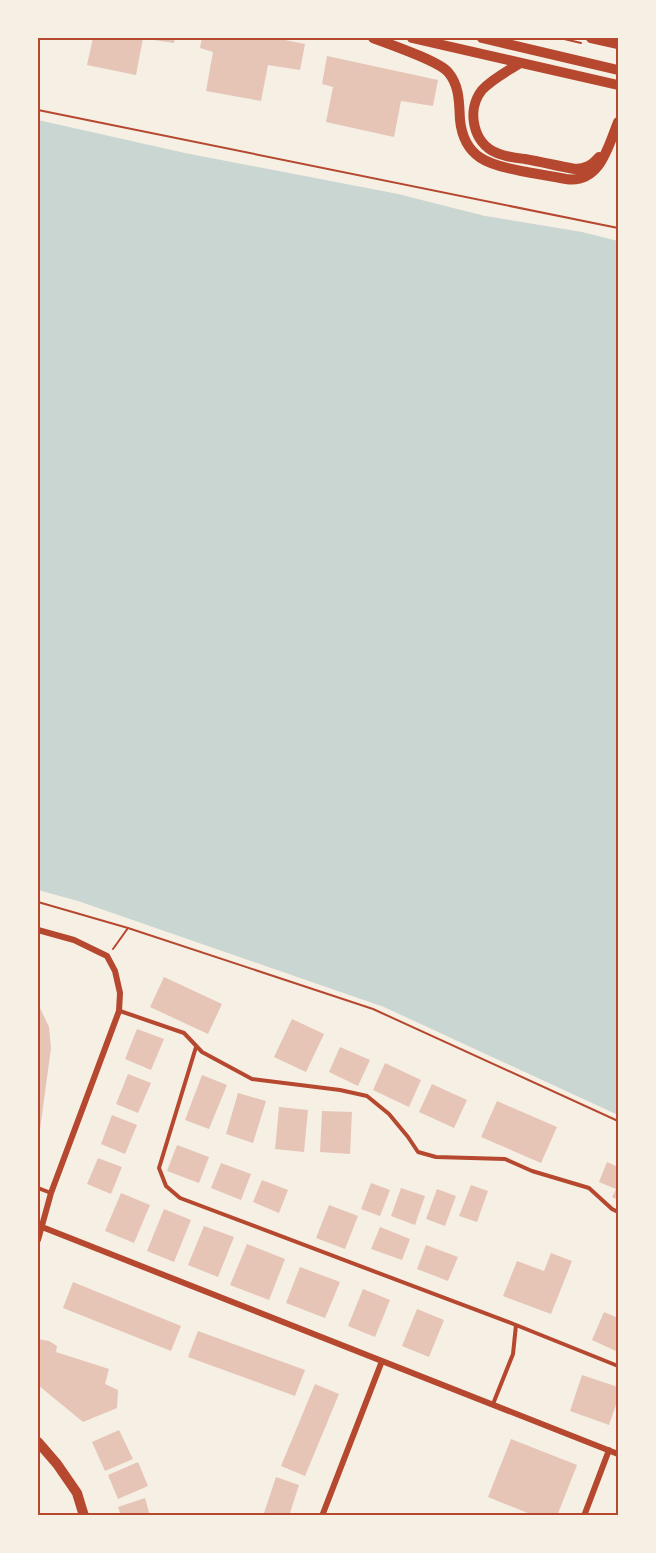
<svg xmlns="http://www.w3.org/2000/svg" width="656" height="1553" font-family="'Alegreya Sans',sans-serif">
	<rect width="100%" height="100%" fill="#f6efe4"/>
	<path fill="#c9d6d2" d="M38,120L185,153L398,194L485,216L582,232L618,241V1115L384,1007L78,901L38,890Z"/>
	<path fill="#e6c5b7" d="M93,38H143L136,75L87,65Z
		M148,38H175L174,43L147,39Z
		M202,38H275L305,44L300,70L268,65L261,101L206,91L213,52L200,48Z
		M327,56L438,80L433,106L401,101L394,137L326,122L333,87L322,84Z
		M164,977L222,1004L208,1034L150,1007Z
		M38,1005L41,1010L49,1027L51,1048L39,1137H38Z
		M292,1019L324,1034L306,1072L274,1057Z
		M137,1029L164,1039L151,1070L125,1059Z
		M340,1047L370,1060L358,1086L329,1072Z
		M385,1063L421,1080L409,1107L373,1090Z
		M128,1074L151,1083L138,1113L116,1104Z
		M202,1075L227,1085L209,1129L185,1120Z
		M432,1084L467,1100L454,1128L419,1112Z
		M238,1093L266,1101L253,1143L226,1134Z
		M497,1101L557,1127L541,1163L481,1137Z
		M279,1107L308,1110L304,1152L275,1149Z
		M322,1111L352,1112L350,1154L320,1152Z
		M112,1115L137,1125L125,1154L101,1144Z
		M177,1145L209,1157L199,1183L167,1171Z
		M98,1158L122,1167L111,1194L87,1184Z
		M607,1162L618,1167V1200L612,1197L616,1189L599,1182Z
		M221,1163L251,1174L241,1200L211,1188Z
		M262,1180L288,1190L279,1213L253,1202Z
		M371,1183L390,1190L380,1216L361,1209Z
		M471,1185L488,1191L477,1222L459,1216Z
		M401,1188L425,1196L415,1225L391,1216Z
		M437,1189L456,1196L445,1226L426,1219Z
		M121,1193L150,1205L134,1243L105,1231Z
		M329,1205L358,1216L345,1249L316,1238Z
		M164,1209L191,1220L174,1262L147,1251Z
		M204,1226L234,1237L218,1277L188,1265Z
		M380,1227L410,1239L402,1260L371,1249Z
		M247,1244L285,1259L269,1300L230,1285Z
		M426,1245L458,1257L448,1281L417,1269Z
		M551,1253L572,1261L551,1314L503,1296L517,1261L544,1271Z
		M300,1267L340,1282L325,1318L286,1303Z
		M73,1282L181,1326L171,1351L63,1308Z
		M363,1289L390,1300L375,1337L348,1326Z
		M417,1309L444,1320L429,1357L402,1346Z
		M604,1312L618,1318V1346L616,1351L592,1340Z
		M198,1331L305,1370L295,1396L188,1357Z
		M38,1339L49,1341L57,1346L56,1352L109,1369L105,1384L118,1390L117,1408L83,1422L38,1385Z
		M582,1375L618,1387V1399L609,1425L570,1411Z
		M315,1384L339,1394L305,1476L281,1466Z
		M119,1430L133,1459L105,1471L92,1442Z
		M511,1439L577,1465L557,1516H535L488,1497Z
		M138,1462L148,1486L118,1499L108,1475Z
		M276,1477L299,1485L289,1516H263Z
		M145,1498L150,1516H121L118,1507Z"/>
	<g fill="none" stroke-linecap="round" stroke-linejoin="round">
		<path stroke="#b5482f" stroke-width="2" d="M560,38L581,43
			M38,110L618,228
			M38,902L128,928
			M113,949L128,928L373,1009L618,1121"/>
		<path stroke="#b5482f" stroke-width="4" d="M120,1011L184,1033L202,1052L252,1079L340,1090L367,1096L389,1114L408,1137L418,1152L436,1157L505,1159L532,1171L589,1188L612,1209L618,1212
			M196,1047L159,1168L166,1186L180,1198L516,1325L618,1366
			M38,1188L51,1193
			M493,1404L513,1354L516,1325"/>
		<path stroke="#b5482f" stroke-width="6" d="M38,930L74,940L107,956L115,971L120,993L119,1011L51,1193L38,1240
			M42,1227L618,1454
			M322,1516L382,1361
			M584,1516L609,1450"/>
		<path stroke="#b5482f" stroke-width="10" d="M373,38C389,44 439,61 448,72C460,86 459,104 460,120C464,158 489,165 521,171C536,174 551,176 566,179C600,184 608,147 618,122
			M412,38L618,85
			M482,38L618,70
			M591,38L618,44
			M520,63C508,71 492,79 482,90C466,110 473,144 497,153C506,157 516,158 525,159C542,162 558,166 575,169C586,169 592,165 599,157
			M38,1442L57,1464L77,1493L84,1516"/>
	</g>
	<rect width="656" height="1553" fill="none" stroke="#f6efe4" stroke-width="78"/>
	<rect x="39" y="39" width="578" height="1475" fill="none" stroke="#b5482f" stroke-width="2"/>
</svg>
